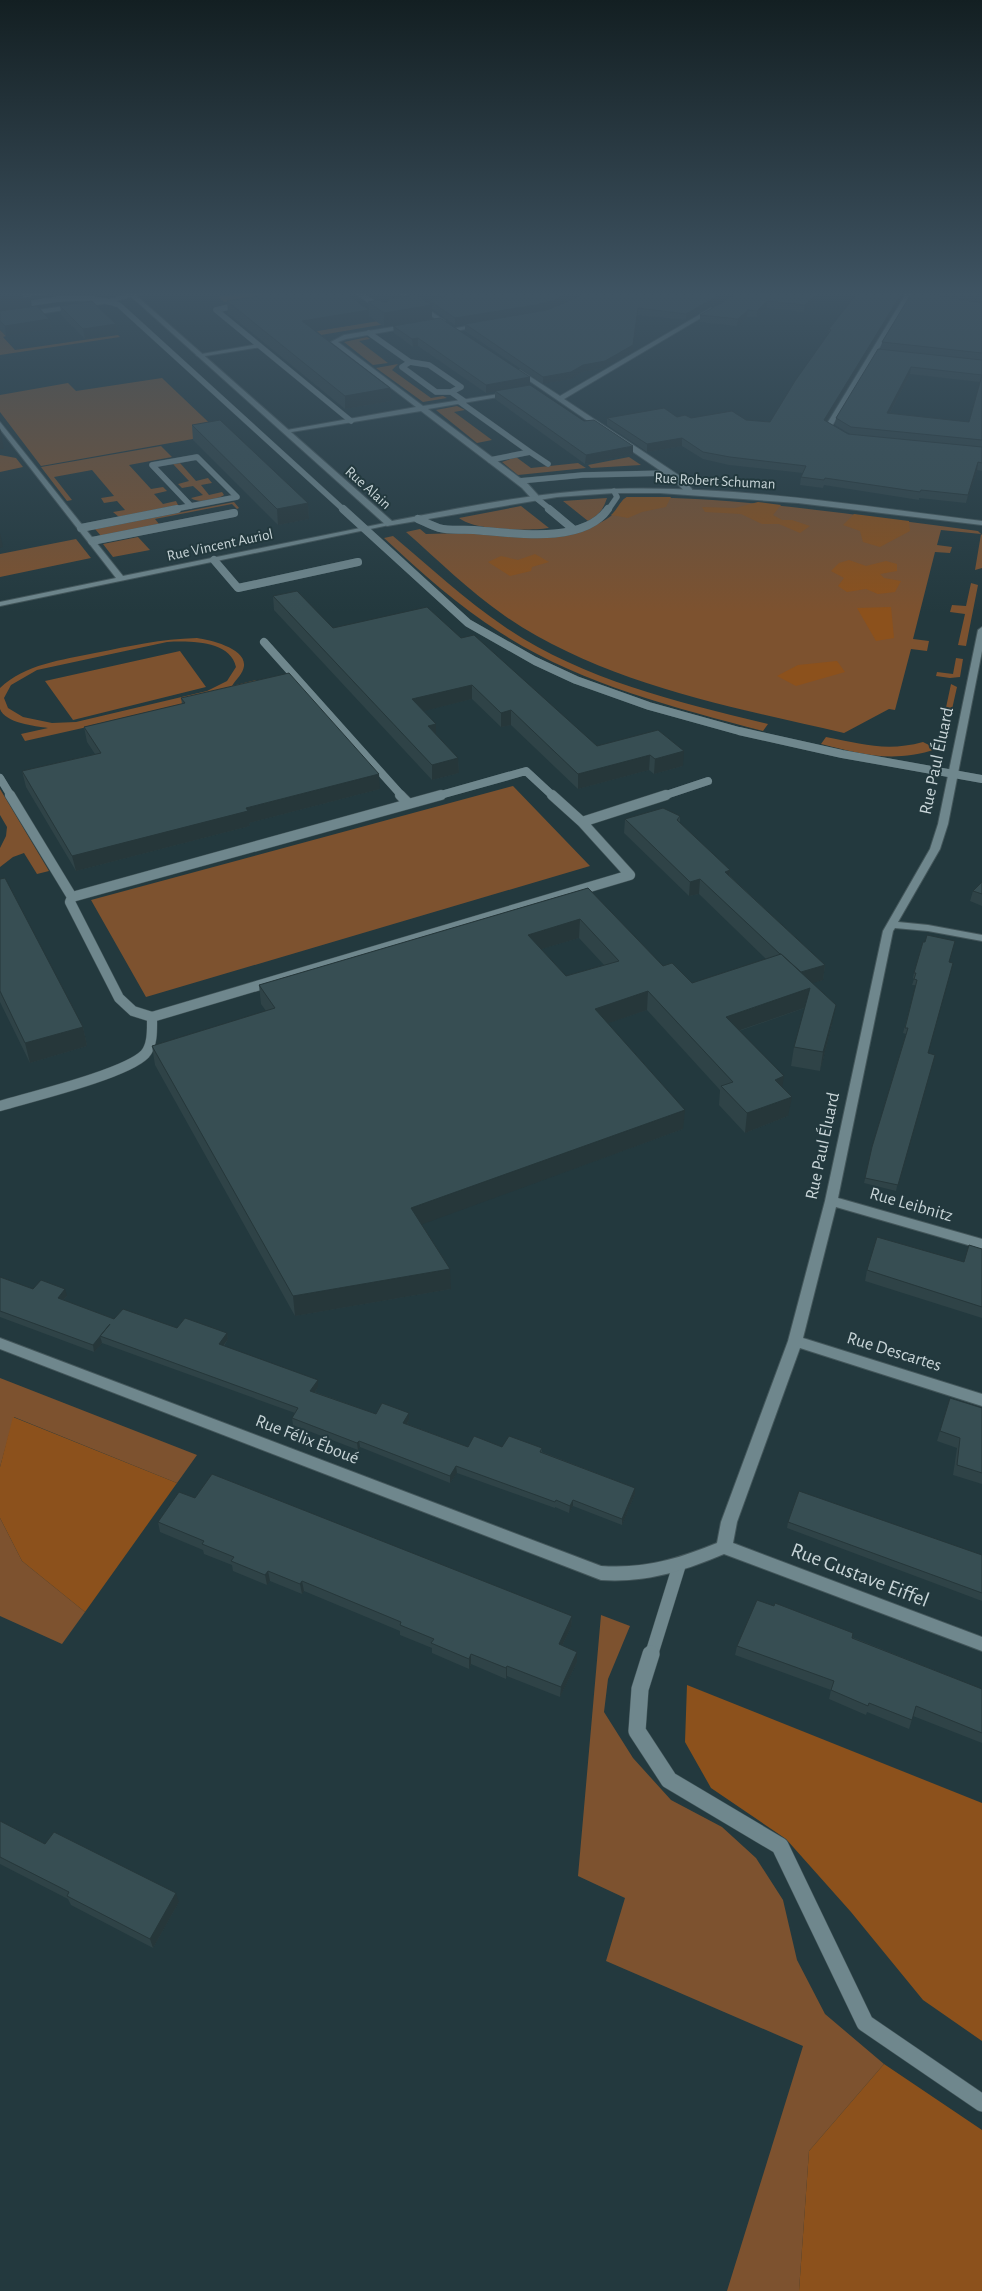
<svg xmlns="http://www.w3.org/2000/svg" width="982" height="2291" font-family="'Alegreya Sans',sans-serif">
	<rect width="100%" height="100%" fill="#23393e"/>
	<path fill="#7d522f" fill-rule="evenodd" d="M256,291H295L224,302L218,297Z
		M416,315L421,318L321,335L317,331Z
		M0,330L6,336L3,337L15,350L118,335L120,337L0,355Z
		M367,337L370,339L359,341L388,363L373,365L344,342Z
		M398,364L392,370L431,398L443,396L447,398L423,402L376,368Z
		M162,378L221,434L41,466L0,412V395L68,383L76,391Z
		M457,406L465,410L454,412L492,440L477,443L436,410Z
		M161,446L172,457L129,465L151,489L163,487L167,491L154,494L163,504L176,501L178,505L119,517L113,512L125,510L117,501L104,503L101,498L114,496L92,470L54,477L72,500L67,501L41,467Z
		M0,455L16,458L23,467L0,472Z
		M516,457L531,468L578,463L586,468L518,475L502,462Z
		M629,457L641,465L591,468L588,465Z
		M180,463L196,481L208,478L212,483L201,485L209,495L222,492L224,495C216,500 199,504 191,498L203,495L193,486L182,488L178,484L189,481L173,464Z
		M627,497C745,497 861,516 978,531L982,535V568L975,570L981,534L941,530L937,545L952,547L950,553L935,552L913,639L929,641L927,651L911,649L895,710L889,709L844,733C731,707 602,683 505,616C469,591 438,560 406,532L420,529L426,534L583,530C596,525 609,520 618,509C621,504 621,500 627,497Z
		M607,498C603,510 599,515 588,521L563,501Z
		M234,502L239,508L237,509L232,504L155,519L159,524L101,536L95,529Z
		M521,506L549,528C528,531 475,531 459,518Z
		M393,536C430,567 465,600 505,627C583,680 678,702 768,724L763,731C673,707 580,684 501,633C458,606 421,572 384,538Z
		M138,537L150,550L113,557L103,544Z
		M76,539L91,558L0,577V554Z
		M971,583L978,585L966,646L958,645L965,614L950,612L952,605L966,606Z
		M197,638C210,640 246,648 244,666C243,674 236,679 232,686L256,680L261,688L25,741L21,734L48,728C35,726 5,723 0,709C0,703 0,694 0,688C25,664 62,660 95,653C131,646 160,639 197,638ZM167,642C189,641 230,640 236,667L227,681L207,691L76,722L52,723L23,717L8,708L4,698L11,685L37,670Z
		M180,651L206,687L73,720L45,681Z
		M956,658L963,659L960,677L950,678L936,676L937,672L953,674Z
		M951,684L957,687L950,718L944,717Z
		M826,737C862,744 887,752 923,742L937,749C892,763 865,755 821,744Z
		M513,786L590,866L146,997L91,900Z
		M0,789L49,871L37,874L24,853L13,857L0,867V848L6,836L7,827L0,815Z
		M0,1378L197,1455L177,1483L14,1417L0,1467Z
		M0,1518L22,1561L85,1612L62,1644L0,1616Z
		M601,1615L630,1626L608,1679L604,1712L633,1758L671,1800L722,1827L756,1858L783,1900L797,1960L825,2014L884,2064L809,2151L799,2291H727L803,2046L606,1961L625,1898L578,1876Z"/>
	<path fill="#8c511c" d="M627,497H671L666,507L642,512L628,518L611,515C617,510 620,501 627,497Z
		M758,502L781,505L773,515L782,520H792L810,526L800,533L779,524H762L741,514L705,512L702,507L735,508Z
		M854,514L909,521L910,531L880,547L863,542L860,531L843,525Z
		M535,554L549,562L532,567L531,571L510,576L488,562L501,556L518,560Z
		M849,560L866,566L886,561L897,564V571L880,574L884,578L901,581L895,592L878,594L866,589L847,592L838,586L844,578L831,571L839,563Z
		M891,607L894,638L876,641L857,608Z
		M837,661L845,672L796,686L777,676L798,665Z
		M13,1417L177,1483L85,1612L22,1561L0,1518V1467Z
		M687,1685L982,1803V2041L923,2000L851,1912L786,1839L711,1788L685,1742Z
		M884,2064L982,2130V2291H799L809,2151Z"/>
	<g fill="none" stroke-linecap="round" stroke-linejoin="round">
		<g stroke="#43565a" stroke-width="6">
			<path id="lane-far4" d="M356,291L383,310
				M0,298L47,291
				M242,304L216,310L351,421
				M0,309C39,302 81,291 119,305L344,510
				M369,333L410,362L402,367L436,392H451L464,401
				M410,362L429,365L461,387L451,392
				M460,402L530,452L490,460
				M530,452L548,464
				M519,481L583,475L669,473
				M535,497L551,510
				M170,510L237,497L197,457L152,465L191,506
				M608,510L617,497L614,491"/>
		</g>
		<g stroke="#43565a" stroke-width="8">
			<path id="lane-far3" d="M343,509L468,623L535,661L576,680L649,706L739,731L842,754L982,779
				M549,509L573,529
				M418,519C425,522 432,526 439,528C450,531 463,529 474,530C512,533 583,545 608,509
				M81,528L177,509
				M92,541L234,513
				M214,560L238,588L358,562
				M264,642L402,796
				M0,778L11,796
				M437,796L526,771L553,796
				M663,796L708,781"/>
		</g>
		<g stroke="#43565a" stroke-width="11">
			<path id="lane-far2" d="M10,795L72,897
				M400,795L408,803
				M441,795L72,897L70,902L119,998L133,1011L152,1017L630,875L582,822
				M552,795L582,822
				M582,822L666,795
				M0,1106C30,1097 126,1074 145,1054C153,1045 152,1029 152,1017"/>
		</g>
		<g stroke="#43565a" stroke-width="14">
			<path id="lane-far1" d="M651,1656L679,1566"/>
		</g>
		<g stroke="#43565a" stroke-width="18">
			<path id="lane" d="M651,1654L640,1689L637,1731L669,1780L780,1846L865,2023L982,2103"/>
		</g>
		<g stroke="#43565a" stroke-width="2">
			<path id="street" d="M141,291H151L109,303L0,320V316L109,299Z
				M395,291H402L445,321L440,322Z
				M902,291H909L912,294L832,426L842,433L837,434L825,427L906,294Z
				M711,308L716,309L564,399L680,476L692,489V493H686L674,480L515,371L520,370L560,396Z
				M482,323L484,326L455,331L452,329Z
				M410,324L412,327L346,339L338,342L423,406L512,392V394L510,395L428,409L528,484L538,495V499H532L522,488L421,411L285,433L284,432L287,430L416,407L331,342L344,335Z
				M259,344L261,347L199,357L196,355Z
				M0,422L123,576L390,522L394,524L0,606V602L116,578L0,429Z
				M982,627V651L948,824L940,849L898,922L928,925L982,935V941L928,931L895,928L893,931L838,1198L982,1239V1249L836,1207L803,1338L982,1394V1406L800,1348L737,1522L733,1543L982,1637V1651L724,1554C684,1571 646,1583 601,1580L0,1349V1338L601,1566C644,1569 678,1559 717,1543L721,1522L788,1341L825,1201L883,931L930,849L938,824L978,630Z"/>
		</g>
		<g stroke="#43565a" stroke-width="2">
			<path id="secondary" d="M125,291H131L392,521C465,507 538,492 612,489C736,485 860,506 982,521V525L798,503L660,493H614L557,497L387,526Z"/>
		</g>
		<use href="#lane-far4" stroke="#6f878d" stroke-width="5.5"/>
		<use href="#lane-far3" stroke="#6f878d" stroke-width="8"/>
		<use href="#lane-far2" stroke="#6f878d" stroke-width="10"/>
		<use href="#lane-far1" stroke="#6f878d" stroke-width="13"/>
		<use href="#lane" stroke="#6f878d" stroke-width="17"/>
		<use href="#street" fill="#6f878d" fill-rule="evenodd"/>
		<use href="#secondary" fill="#6f878d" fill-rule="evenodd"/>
	</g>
	<path fill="#2f4347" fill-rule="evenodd" d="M0,291H22L24,300L12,302L32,307L49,319L51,329L6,336L0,329Z
		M426,291H582L555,307L580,296L587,291H737L686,320L637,315L632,352L604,368L582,372L571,379L543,384L465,331V324L530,313L455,325L432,309V319L384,327L369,316V322L316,331L390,388L391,401L345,409L228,313L227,301L369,310L368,302H428V300L437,298ZM554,307L547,310L536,312L548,309Z
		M742,291H825L804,312L767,308L757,317H747L737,326L700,322V315Z
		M859,291H904V294L827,422L848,434H850L835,425L836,418L881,349L882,342L913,291H910H982V302L922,293L982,303V471L977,470L966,503L919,498V500L824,485L823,488L800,485L801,477L803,473L729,465L703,459L682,446L647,452L607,425V418L677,417L691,418L746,420L770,422L828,334L829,329ZM910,374L980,382L969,422L890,413Z
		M60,306L116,324L118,334L85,339L62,316Z
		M393,326L530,377V385L633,454L585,464L495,399V391L486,393L418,346L413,347L394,333Z
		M192,425L308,503L309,519L278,525L193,440Z
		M273,596L333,628L461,638L597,746L658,730L683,766L654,774L649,770L578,789L511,725L501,727L472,699L423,711L436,735L458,758L459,773L432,780L274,610Z
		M181,698L380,789L249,823L250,826L76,871L26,787L22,771L95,754L87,742L84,727L182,704Z
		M680,816V823L730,870V876L825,965L823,980L812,983L832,1024L820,1071L791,1066L794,1047L805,1008L739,1031L782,1088L788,1116L745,1133L719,1105L720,1090L647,1010L608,1023L683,1129L421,1224L451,1289L295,1316L155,1065L152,1046L266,1011L261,1004L259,985L588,888L663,966L692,983L766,959L699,894L689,896L624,833L625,819ZM579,938L604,965L566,976L541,949Z
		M0,879L83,1027L87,1046L30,1063L0,1002Z
		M982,882V906L970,901L973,891Z
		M949,962L896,1191L864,1183L872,1147L906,1034L903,1033L916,985H912L914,979L913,978L914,973Z
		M982,1249V1318L865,1281L867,1270L964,1262Z
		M0,1277L33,1289L67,1296L63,1300L114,1319L177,1328L227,1333L228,1339L224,1346L318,1380V1387L315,1392L376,1414L409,1413V1420L407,1424L468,1447L542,1448V1452L635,1488V1494L622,1525L573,1506L569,1513L555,1507V1508L457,1473L450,1483L360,1447L358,1450L293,1425L292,1418L295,1413L102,1343L94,1352L0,1317Z
		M950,1398L982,1408V1484L953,1475L957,1448L937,1441Z
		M195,1498L572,1616L571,1627L562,1646L577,1652V1662L560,1697L507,1676L506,1679L471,1664L469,1669L432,1653V1648L400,1635V1631L304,1591L302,1594L270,1581L267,1585L233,1571L232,1565L204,1554L203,1550L160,1532L158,1522Z
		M788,1522L982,1555V1601L787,1528Z
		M774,1606L982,1689V1743L913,1716L909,1729L867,1712L866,1715L829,1699L831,1690L735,1655L737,1646Z
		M0,1821L45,1844L179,1902L153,1948L71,1905L68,1899L0,1864Z"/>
	<path fill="#26373a" d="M18,291H22L24,300L6,303L31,299L32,309L0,314V294Z
		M571,291H582L554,307L536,312L455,325V318Z
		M726,291H737L686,320V314Z
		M819,291H825L804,312L805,305Z
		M903,291H904V294L823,427L824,420Z
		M767,301V308L757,317V311Z
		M432,305V319L384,327V313Z
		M638,308L632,352L604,368L582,372L571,379L543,384V377Z
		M369,310V322L303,333L302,321Z
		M748,310L747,317L737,326L738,319Z
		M49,319L51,329L6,336L5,326Z
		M116,324L118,334L85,339L83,329Z
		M418,338V346L413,347L412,339Z
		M911,367L910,374L886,420L887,413Z
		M530,377V385L486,393V385Z
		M390,388L391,401L345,409V396Z
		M0,428L4,449H0Z
		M682,438V446L647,452V444Z
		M633,446V454L585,464L586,455Z
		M978,462L977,470L966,503L968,495Z
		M308,503L309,519L278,525L277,509Z
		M0,533L3,547L0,548Z
		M472,685V699L412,714V699Z
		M511,710V725L501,727V713Z
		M436,724V739L428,726Z
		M684,751L683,766L654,774L655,759Z
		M650,755L649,770L578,789V774Z
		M458,758L459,773L432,780V765Z
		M379,774L380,789L249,823L250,826L76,871L72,856L246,808Z
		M730,870L729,885L725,872Z
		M700,879L699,894L689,896L690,882Z
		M580,919L579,938L528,953V935Z
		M825,965L823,980L797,988L799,973Z
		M810,988L807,1007L723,1036L726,1017Z
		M648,991L647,1010L594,1028L595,1009Z
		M836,1005L832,1024L820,1071L823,1052Z
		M83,1027L87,1046L30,1063L25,1043Z
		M784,1076L781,1095L775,1080Z
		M792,1097L788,1116L745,1133L747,1113Z
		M685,1110L683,1129L412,1228L411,1208Z
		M450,1269L451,1289L295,1316L293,1296Z
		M65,1289L67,1296L59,1304L58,1298Z
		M110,1324L100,1336L102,1343L94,1352L93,1345Z
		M227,1333L228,1339L220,1350L219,1344Z
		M318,1380V1387L311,1398L310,1391Z
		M409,1413V1420L403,1430V1423Z
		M359,1441L360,1447L358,1450L357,1443Z
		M456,1466L457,1473L450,1483V1476Z
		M635,1488V1494L622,1525V1519Z
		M573,1500V1506L569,1513L570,1506Z
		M268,1571L270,1581L267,1585L265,1575Z
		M302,1581L304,1591L302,1594L300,1584Z
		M572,1616L571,1627L558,1654L559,1644Z
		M577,1652V1662L560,1697L561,1687Z
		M471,1654V1664L469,1669V1659Z
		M507,1666V1676L506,1679V1668Z
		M176,1893L179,1902L153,1948L150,1939Z"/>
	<path fill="#374e53" stroke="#26373a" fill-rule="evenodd" d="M0,291H18L0,294Z
		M291,291H342L369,310L302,321L390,388L345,396L227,301Z
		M436,291H571L554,300L536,305L455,318L428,300L445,297Z
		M587,291H726L686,314L638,308L633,345L605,361L583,365L571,372L543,377L465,324L547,310L580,296Z
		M742,291H819L805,305L767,301L757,311L748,310L738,319L700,315Z
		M859,291H903L824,420L848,434L982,447V463L978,462L968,495L921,490L920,492L825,478L824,480L801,477L806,466L730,457L703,452L682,438L647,444L607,418L664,408L677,417L685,415L691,418L732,411L746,420L770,422L795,381L831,330L829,329Z
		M913,291L982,303V353L882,342Z
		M954,291H982V295Z
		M416,295L432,305L384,313L368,302L379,300L386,303L389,299Z
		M92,301L116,324L83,329L60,306Z
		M37,306L49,319L5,326L0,321V311Z
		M440,318L530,377L486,385L418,338L412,339L393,326Z
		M878,349L982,360V375L911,367L887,413L969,422L982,375V440L851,427L836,418Z
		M530,385L584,421L594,420L633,446L586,455L495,391Z
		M220,420L308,503L277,509L192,425Z
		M297,591L333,628L427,607L461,638L474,635L597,746L658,730L684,751L655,759L650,755L578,774L511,710L501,713L472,685L412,699L436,724L428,726L458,758L432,765L273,596Z
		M289,673L379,774L246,808L248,811L72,856L22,771L101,753L84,727L185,703L181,698Z
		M663,808L680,816L677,820L730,870L725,872L825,965L801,972L781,954H780L700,879L690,882L625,819Z
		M5,878L83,1027L25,1043L0,991V879Z
		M982,882V894L973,891Z
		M588,888L663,966L672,963L692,983L781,954L836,1005L823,1052L794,1047L810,988L726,1017L784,1076L775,1080L792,1097L747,1113L721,1086L733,1082L648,991L595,1009L685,1110L411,1208L450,1269L293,1296L152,1046L275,1008L259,985ZM580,919L619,961L566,976L528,935Z
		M927,935L955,941L949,962L953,963L928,1053L935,1055L898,1185L865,1178L872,1147L908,1028H905L917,980L914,979L916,973H914L923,942H925Z
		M877,1237L964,1262L969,1245L982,1249V1307L867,1270Z
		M0,1277L33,1289L41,1280L65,1289L58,1298L114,1319L123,1309L177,1328L185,1318L227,1333L219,1344L318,1380L310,1391L376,1414L382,1403L409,1413L403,1423L468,1447L474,1436L502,1447L509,1436L542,1448L540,1452L635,1488L622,1519L573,1500L570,1506L556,1500L555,1502L456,1466L450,1476L359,1441L357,1443L292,1418L298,1408L100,1336L110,1324L93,1345L0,1311Z
		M950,1398L982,1408V1473L957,1465L960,1438L940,1431Z
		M212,1474L572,1616L559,1644L577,1652L561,1687L507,1666L506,1668L471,1654L469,1659L431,1643L434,1639L400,1625L401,1622L302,1581L300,1584L268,1571L265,1575L231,1561L234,1557L202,1544L204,1541L158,1522L179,1492L195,1498Z
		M799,1491L982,1555V1593L788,1522Z
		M757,1600L774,1606L775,1603L853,1633L852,1638L982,1689V1733L916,1706L912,1720L869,1703L868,1706L831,1690L834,1681L737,1646Z
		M0,1821L45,1844L54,1832L176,1893L150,1939L67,1896L69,1892L0,1857Z"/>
	<linearGradient id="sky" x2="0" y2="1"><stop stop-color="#131f22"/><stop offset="0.48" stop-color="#3f5463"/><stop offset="1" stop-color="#3f5463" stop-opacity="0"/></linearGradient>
	<rect width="982" height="612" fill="url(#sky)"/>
	<g text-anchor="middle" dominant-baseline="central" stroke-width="4" stroke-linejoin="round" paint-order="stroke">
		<g font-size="15" fill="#c7d4d7" stroke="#23393e">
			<text transform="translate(715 481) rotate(3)">Rue Robert Schuman</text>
			<text transform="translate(368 488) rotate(42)">Rue Alain</text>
			<text transform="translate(220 545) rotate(-12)">Rue Vincent Auriol</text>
		</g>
		<g font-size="18" fill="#c7d4d7" stroke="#23393e">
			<text transform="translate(937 761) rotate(-78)">Rue Paul Éluard</text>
			<text transform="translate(823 1146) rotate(-78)">Rue Paul Éluard</text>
			<text transform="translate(911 1205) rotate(16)">Rue Leibnitz</text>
			<text transform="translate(894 1352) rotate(17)">Rue Descartes</text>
			<text transform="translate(307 1440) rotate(21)">Rue Félix Éboué</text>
		</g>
		<g font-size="21" fill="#c7d4d7" stroke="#23393e">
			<text transform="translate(860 1575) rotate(21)">Rue Gustave Eiffel</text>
		</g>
	</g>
</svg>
